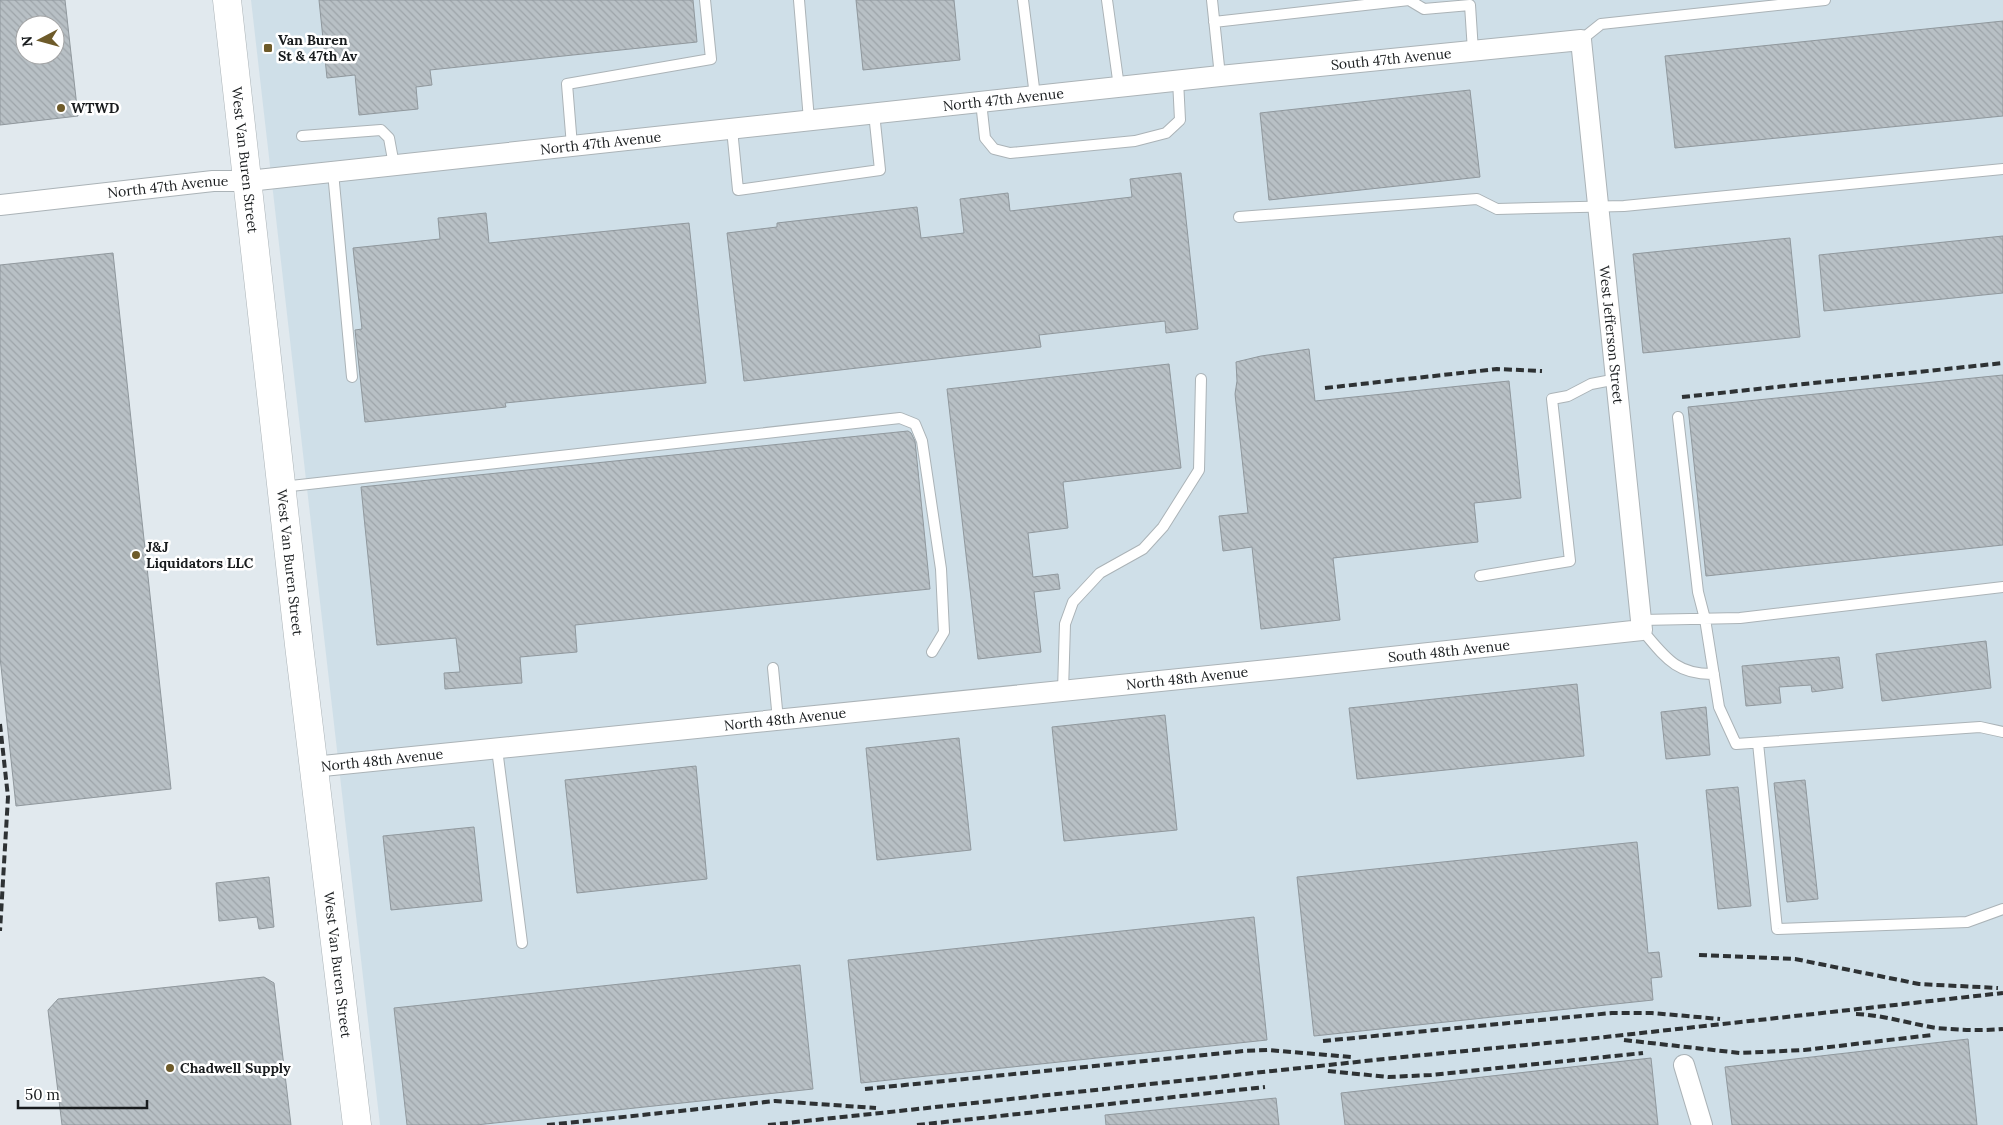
<svg xmlns="http://www.w3.org/2000/svg" width="2003" height="1125" font-family="Lora,serif">
	<defs>
		<pattern id="building-back-hatch" width="6" height="6" patternUnits="userSpaceOnUse" patternTransform="scale(1.25)"><rect width="6" height="6" fill="#b8c0c5"/><path d="M-1 5l2 2M0 0l6 6M5-1l2 2" fill="none" stroke="#9da4a9"/></pattern>
	</defs>
	<rect width="100%" height="100%" fill="#e1e9ee"/>
	<path fill="#cfdfe8" d="M251,0H2003V1125H380Z"/>
	<path fill="url(#building-back-hatch)" stroke="#90989d" fill-rule="evenodd" d="M0,0H65L78,116L0,125ZM25,25H55V55H25Z
		M319,0H693L697,42L430,70L432,85L416,87L418,109L359,115L355,75L327,78Z
		M856,0H954L960,60L863,70Z
		M2003,21V116L1675,148L1665,56Z
		M1470,90L1480,177L1269,200L1260,113Z
		M1181,173L1198,329L1166,333L1165,321L1039,335L1041,347L744,381L727,233L777,227V223L917,207L921,238L964,233L960,199L1008,193L1010,211L1132,197L1130,179Z
		M486,213L489,243L689,223L706,383L505,403L506,407L365,422L355,330L362,329L353,248L440,239L438,218Z
		M2003,236V293L1824,311L1819,255Z
		M1790,238L1800,337L1643,353L1633,254Z
		M113,253L171,789L16,806L0,657V265Z
		M1309,349L1315,401L1509,381L1521,498L1474,503L1478,542L1333,558L1340,620L1261,629L1252,547L1223,551L1219,516L1248,513L1235,394L1237,381L1236,362L1261,356Z
		M1169,364L1181,468L1063,482L1068,528L1028,533L1033,577L1058,574L1060,589L1034,592L1041,652L978,659L947,389Z
		M2003,375V545L1706,576L1688,407Z
		M908,431L911,433L915,441L930,589L575,625L577,652L520,657L522,683L445,689L444,673L460,672L456,638L377,645L361,487Z
		M1986,641L1991,688L1882,701L1876,654Z
		M1839,657L1843,688L1812,692L1811,685L1779,687L1781,703L1746,706L1742,666Z
		M1577,684L1584,756L1357,779L1349,708Z
		M1706,707L1710,755L1666,759L1661,712Z
		M1165,715L1177,830L1064,841L1052,727Z
		M959,738L971,850L877,860L866,748Z
		M696,766L707,879L577,893L565,780Z
		M1805,780L1818,899L1787,902L1774,783Z
		M1738,787L1751,906L1718,909L1706,790Z
		M474,827L482,901L391,910L383,836Z
		M1637,842L1648,953L1659,952L1662,977L1651,978L1653,1000L1314,1036L1297,877Z
		M269,877L274,927L259,929L257,917L219,921L216,883Z
		M1254,917L1267,1040L861,1083L848,960Z
		M800,965L813,1089L476,1125H407L394,1008Z
		M264,977L274,983L291,1125H62L48,1010L58,999Z
		M1968,1039L1977,1125H1732L1725,1067Z
		M1651,1058L1658,1125H1345L1341,1093Z
		M1276,1098L1279,1125H1106L1105,1115Z"/>
	<g fill="none" stroke-linecap="round" stroke-linejoin="round">
		<g stroke="#abb3b7" stroke-width="12">
			<path id="service" d="M799,0L809,120
				M1023,0L1035,96
				M1107,0L1119,87
				M1212,0L1220,76
				M1214,22L1409,0L1424,9L1470,5L1473,51
				M1581,40L1601,24L1825,0
				M981,102L985,138L994,149L1010,153L1135,141L1166,133L1180,120L1178,80
				M732,129L738,190L880,170L874,113
				M302,136L381,130L389,138L394,165
				M572,146L567,84L711,59L705,0
				M333,172L352,377
				M1239,217L1477,199L1497,209L1624,206L2003,169
				M1678,417L1698,592L1705,619L1719,707L1736,744L1980,727L2003,732
				M282,487L900,418L915,424L922,441L941,569L944,632L932,652
				M1480,576L1570,561L1552,399L1568,396L1591,384L1617,379
				M1641,620L1740,618L2003,587
				M1642,630C1665,657 1676,675 1714,674
				M773,668L778,720
				M1063,691L1065,624L1073,602L1100,573L1143,549L1163,527L1199,470L1201,379
				M1758,743L1777,929L1967,922L2003,909
				M497,749L522,943"/>
		</g>
		<g stroke="#abb3b7" stroke-width="22">
			<g id="minor">
				<path id="s1" d="M0,205L213,181H248L1220,76L1581,40L1642,630L1298,667L313,767"/>
				<path d="M1684,1065L1702,1125"/>
			</g>
		</g>
		<g stroke="#abb3b7" stroke-width="29">
			<g id="primary">
				<path id="s2" d="M227,0L299,645L357,1125"/>
			</g>
		</g>
		<use href="#service" stroke="#fff" stroke-width="10"/>
		<use href="#minor" stroke="#fff" stroke-width="20"/>
		<use href="#primary" stroke="#fff" stroke-width="28"/>
		<path stroke="#2e3234" stroke-width="4" stroke-dasharray="8 4" stroke-linecap="butt" d="M1325,388L1497,369L1542,371
			M1682,397L2003,363
			M0,724L8,797L0,931
			M1699,955L1795,959L1919,984L1998,988
			M1856,1014C1884,1015 1910,1024 1937,1028C1959,1030 1981,1031 2003,1029
			M1624,1040L1740,1053L1804,1050L1932,1035
			M1323,1041L1612,1013H1652L1720,1019
			M1328,1071L1388,1077L1431,1075L1643,1053
			M865,1089L1244,1051L1268,1050L1351,1057
			M547,1125L775,1101L876,1108
			M768,1125L1403,1057L1587,1039L2003,993
			M917,1125L1265,1087"/>
	</g>
	<g fill="#6e5b2a" stroke="#fff" stroke-width="2">
		<rect x="263" y="43" width="10" height="10" rx="2.5"/>
		<circle cx="61" cy="108" r="5"/>
		<circle cx="136" cy="555" r="5"/>
		<circle cx="170" cy="1068" r="5"/>
	</g>
	<g text-anchor="middle" dominant-baseline="central" stroke-width="5" stroke-linejoin="round" paint-order="stroke">
		<g font-size="14" font-weight="bold" fill="#181b1d" stroke="#fff" text-anchor="start">
			<text x="278" y="40">Van Buren<tspan x="278" dy="16">St &amp; 47th Av</tspan></text>
			<text x="71" y="108">WTWD</text>
			<text x="146" y="547">J&amp;J<tspan x="146" dy="16">Liquidators LLC</tspan></text>
			<text x="180" y="1068">Chadwell Supply</text>
		</g>
		<g font-size="14" fill="#181b1d" stroke="#fff">
			<text stroke="none"><textPath href="#s1" startOffset="1399">South 47th Avenue</textPath></text>
			<text stroke="none"><textPath href="#s1" startOffset="1009">North 47th Avenue</textPath></text>
			<text stroke="none"><textPath href="#s1" startOffset="604">North 47th Avenue</textPath></text>
			<text stroke="none"><textPath href="#s2" startOffset="161">West Van Buren Street</textPath></text>
			<text stroke="none"><textPath href="#s1" startOffset="169">North 47th Avenue</textPath></text>
			<text stroke="none"><textPath href="#s1" startOffset="1886">West Jefferson Street</textPath></text>
			<text stroke="none"><textPath href="#s2" startOffset="566">West Van Buren Street</textPath></text>
			<text transform="translate(1449 651) rotate(-6)">South 48th Avenue</text>
			<text transform="translate(1187 678) rotate(-6)">North 48th Avenue</text>
			<text transform="translate(785 719) rotate(-6)">North 48th Avenue</text>
			<text transform="translate(382 760) rotate(-6)">North 48th Avenue</text>
			<text stroke="none"><textPath href="#s2" startOffset="971">West Van Buren Street</textPath></text>
		</g>
	</g>
	<g transform="translate(40 40) rotate(264)"><circle r="24" fill="#ffffff" stroke="#a3a4a5"/>
	<path d="M0-4L9 19L0 12L-9 19Z" fill="#6e5b2a"/>
	<text y="-8" font-size="14" font-weight="bold" text-anchor="middle" fill="#181b1d">N</text>
	</g>
	<path d="M18 1100v8h129v-8" fill="none" stroke="#181b1d" stroke-width="2.5"/>
	<text x="25" y="1100" font-size="15" fill="#181b1d" stroke="#ffffff" stroke-width="4" paint-order="stroke">50 m</text>
</svg>
